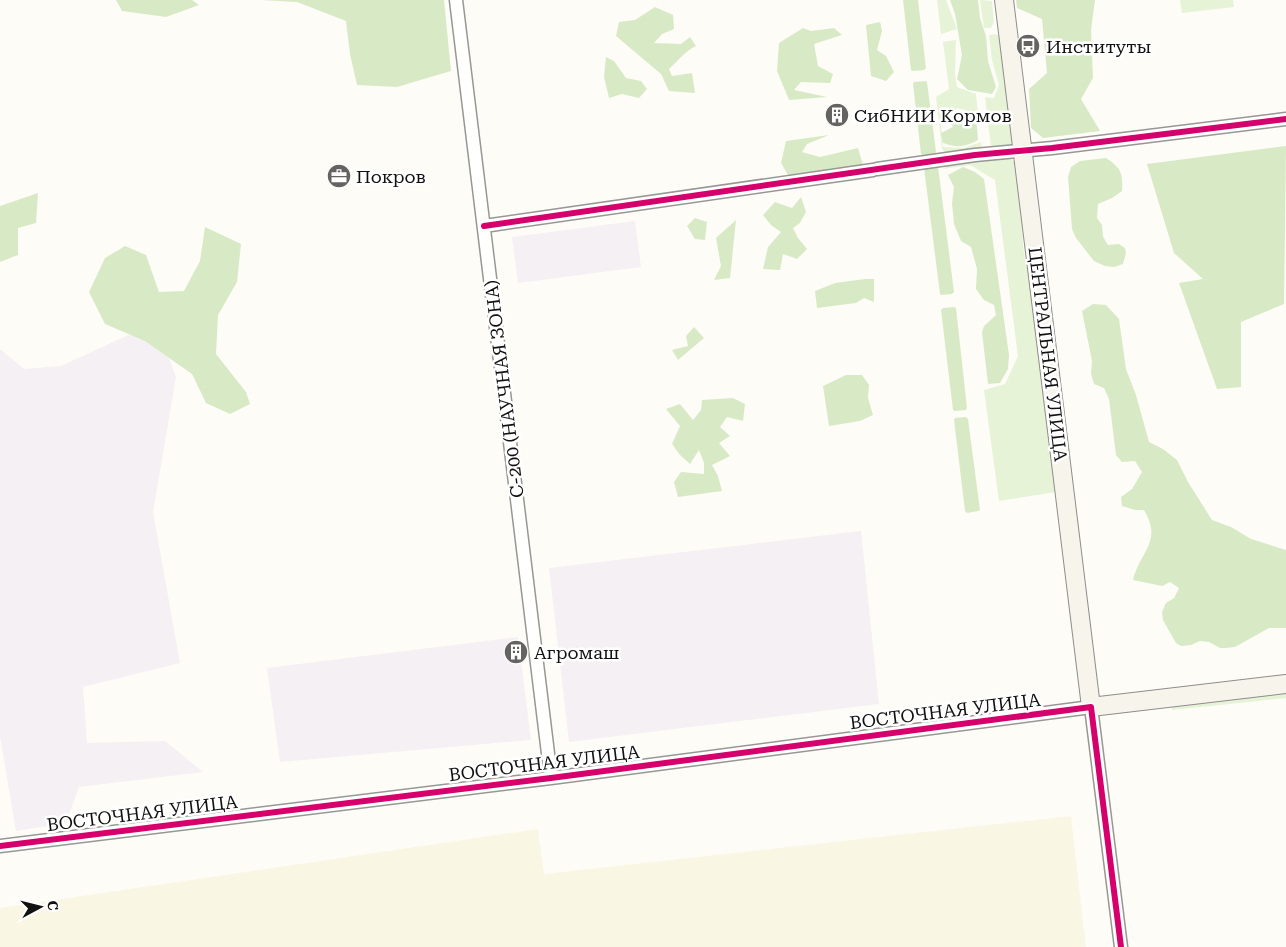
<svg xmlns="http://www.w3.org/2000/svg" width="1286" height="947" font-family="'Roboto Serif',serif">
	<rect width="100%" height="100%" fill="#fdfcf7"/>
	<path fill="#f5f0f3" d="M635,221L641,267L518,283L512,237Z
		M154,318L176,377L153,512L180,663L83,687L87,743L165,741L203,772L79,787L66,823L16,831L0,736V349L24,369L61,366L135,332Z
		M861,531L879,704L569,742L549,568Z
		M518,637L531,740L280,762L267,668Z"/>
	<path fill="#f9f7e4" d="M1071,816L1086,947H0V908L538,829L544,874Z"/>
	<path fill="#e7f3d7" d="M937,0H946L957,29L941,34Z
		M980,0L992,1L994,22L991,28H984Z
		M1180,0H1233L1234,7L1182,13Z
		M996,34L1002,39L1014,142L1007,146L991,147L985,97L994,98L999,85L992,60L989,35Z
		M956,40L955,74L957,87L976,94L978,114L957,108L941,126L943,147L964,148L981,142L982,148L945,152L942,149L936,97L949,89L943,42Z
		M1010,159L1017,163L1025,213L1022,226L1023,245L1026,266L1033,277L1056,492L999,501L984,390L1005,384L1018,356L995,180L970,165L943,169L948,164Z
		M1286,690V698L1172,710V704Z"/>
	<path fill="#d8eac5" d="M116,0H192L199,5L166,17L122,11Z
		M261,0H444L451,71L397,87L357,85L350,54L346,21L297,2Z
		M903,0H918L926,68L924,70L913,71L911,70Z
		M950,0H978L980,18L986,36L988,61L996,87L992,94L968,90L957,79L962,55L955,14Z
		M1016,0H1095L1091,30L1093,78L1081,99L1100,131L1043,138L1031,128L1029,89L1047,73L1042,19L1017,8Z
		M655,7L673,15L674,29L662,34L654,43L681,44L690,37L696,46C684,52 679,60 669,69L672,76L692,73L695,93L669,91L661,74L616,36L619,22L635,20Z
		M880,22L882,31L877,50L886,56L894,72L886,81L871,76L866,25Z
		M803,28L811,31L834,28L842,35L814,44L818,66L833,74L830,83L801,82L794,90L827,97L789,100L777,71L779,43Z
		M606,57L614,61L626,78L641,81L647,89L639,98L622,94L609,98L604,77Z
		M926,81L927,82L936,152L935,154L923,155L921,154L913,84L914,82Z
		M968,110L976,115L978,140C966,147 956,148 943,143L941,133L953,127L948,120L958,112Z
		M829,135L807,144L802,152L820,157L858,148L863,165L788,175L781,163L786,141Z
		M1286,146L1284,304L1241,322V387L1217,389L1179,283L1203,279L1174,253L1147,164Z
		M1106,158C1121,168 1123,173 1122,191L1112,198L1098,204L1097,218L1102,225L1103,237L1108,245L1119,244L1125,248L1126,253L1123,264L1114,267L1105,266L1094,261L1076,238L1072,229L1068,177L1071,167L1080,161Z
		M938,166L954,292L952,294L941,295L940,294L924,168Z
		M963,167L975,172L984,179L1009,355L1008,369L1000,383L988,384L982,332L984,326L996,315L994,305L984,300L976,289L977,269L971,247L961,241L954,224L952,203L954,187L948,175Z
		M38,193L36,223L18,228V255L0,262V206Z
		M801,197L806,212L800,223L793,228L798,238L807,249L797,259L783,254L780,270L763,269L768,247L781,232L771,225L763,215L775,202L792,208Z
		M695,218L707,222L705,240L695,239L687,226Z
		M736,220L730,278L714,280L721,266L716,238Z
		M205,227L241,244L237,282L218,315L216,354L246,392L250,404L230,414L206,403L192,374L145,341L105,324L89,292L105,258L125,246L146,255L159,292L184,291L200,261Z
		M865,279H874V302L864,298L856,303L817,308L815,291L835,283Z
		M1093,304L1106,305L1119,319L1126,369L1136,395L1149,442L1163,449L1177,460L1188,482L1212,520L1231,527L1251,539L1286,550V628H1269L1235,647L1226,648H1220L1209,642L1200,641L1191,645L1181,646L1176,643L1172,636L1163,620L1162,612L1166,603L1174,598L1179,588L1170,582L1162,586L1133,580C1140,551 1163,542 1144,510H1135L1122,506L1121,497L1132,489L1142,472L1135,461L1122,462L1116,455L1109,399L1104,388L1094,384L1091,374L1092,361L1082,311Z
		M954,307L956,308L967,408L966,410L955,411L953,410L941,310L943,308Z
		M694,327L704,338L678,360L672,350L688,346L686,336Z
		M846,375H862L869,385L868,398L873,415L860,421L829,426L823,386Z
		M733,398L745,404L743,421L727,417L720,427L730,436L719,443L730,456L712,465L718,476L722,491L678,497L674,482L681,472L704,474V463L699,450L690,464L680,455L672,444L680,426L666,409L680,404L693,420L701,410L702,400Z
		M966,417L968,419L980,510L978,511L967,513L965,511L954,420L955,418Z"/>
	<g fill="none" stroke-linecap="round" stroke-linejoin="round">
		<g stroke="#979795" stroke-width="15">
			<path id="street" d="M456,0L551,778
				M877,169L975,155L1052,148L1286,119
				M484,226L873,170
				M0,846L551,778L1091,707L1121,947"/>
		</g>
		<g stroke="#8e8d8b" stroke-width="20">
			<path id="secondary" d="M1004,0L1091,707L1286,684"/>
		</g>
		<use href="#street" stroke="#fffffe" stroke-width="12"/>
		<use href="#secondary" stroke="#f6f4eb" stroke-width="18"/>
		<g stroke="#fff" stroke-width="9">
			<path id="cycleway" d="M484,226L975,155L1052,148L1286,119
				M0,846L551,778L1091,707L1121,947"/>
		</g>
		<use href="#cycleway" stroke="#d6006c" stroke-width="6"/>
	</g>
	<defs>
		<g id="bus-disc" transform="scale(1.25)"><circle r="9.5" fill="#646362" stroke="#fff"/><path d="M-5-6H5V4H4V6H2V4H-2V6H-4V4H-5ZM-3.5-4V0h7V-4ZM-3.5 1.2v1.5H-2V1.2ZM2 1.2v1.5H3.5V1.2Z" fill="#fff"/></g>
		<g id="building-disc" transform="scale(1.25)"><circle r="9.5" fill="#646362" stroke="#fff"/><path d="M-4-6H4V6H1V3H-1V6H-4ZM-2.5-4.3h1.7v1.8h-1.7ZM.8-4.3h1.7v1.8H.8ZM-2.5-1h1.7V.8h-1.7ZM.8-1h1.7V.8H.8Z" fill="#fff"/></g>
		<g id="office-disc" transform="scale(1.25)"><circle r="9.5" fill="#646362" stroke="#fff"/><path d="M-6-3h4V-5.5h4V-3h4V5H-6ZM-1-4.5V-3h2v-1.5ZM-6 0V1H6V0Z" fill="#fff"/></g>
	</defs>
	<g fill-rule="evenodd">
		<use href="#bus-disc" x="1028" y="46"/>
		<use href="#building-disc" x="837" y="115"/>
		<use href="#office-disc" x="339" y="176"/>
		<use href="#building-disc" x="516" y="652"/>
	</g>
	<g text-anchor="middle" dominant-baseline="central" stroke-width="5" stroke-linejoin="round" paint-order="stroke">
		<g font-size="18" fill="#111" stroke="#fff" text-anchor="start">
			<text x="1046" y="46">Институты</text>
			<text x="854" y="115">СибНИИ Кормов</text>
			<text x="356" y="176">Покров</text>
			<text x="534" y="652">Агромаш</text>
		</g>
		<g font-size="18" fill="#111" stroke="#fff">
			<text transform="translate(1048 354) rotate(83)">ЦЕНТРАЛЬНАЯ УЛИЦА</text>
			<text transform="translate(504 389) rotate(-97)">С-200 (НАУЧНАЯ ЗОНА)</text>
			<text transform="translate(945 711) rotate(-7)">ВОСТОЧНАЯ УЛИЦА</text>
			<text transform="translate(544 763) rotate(-7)">ВОСТОЧНАЯ УЛИЦА</text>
			<text transform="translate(142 813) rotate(-7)">ВОСТОЧНАЯ УЛИЦА</text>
		</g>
	</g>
	<g transform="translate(40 907) rotate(83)" stroke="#ffffff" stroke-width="4" paint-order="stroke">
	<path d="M0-4L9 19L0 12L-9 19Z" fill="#111111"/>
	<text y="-8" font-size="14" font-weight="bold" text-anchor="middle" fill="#111111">С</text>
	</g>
</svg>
